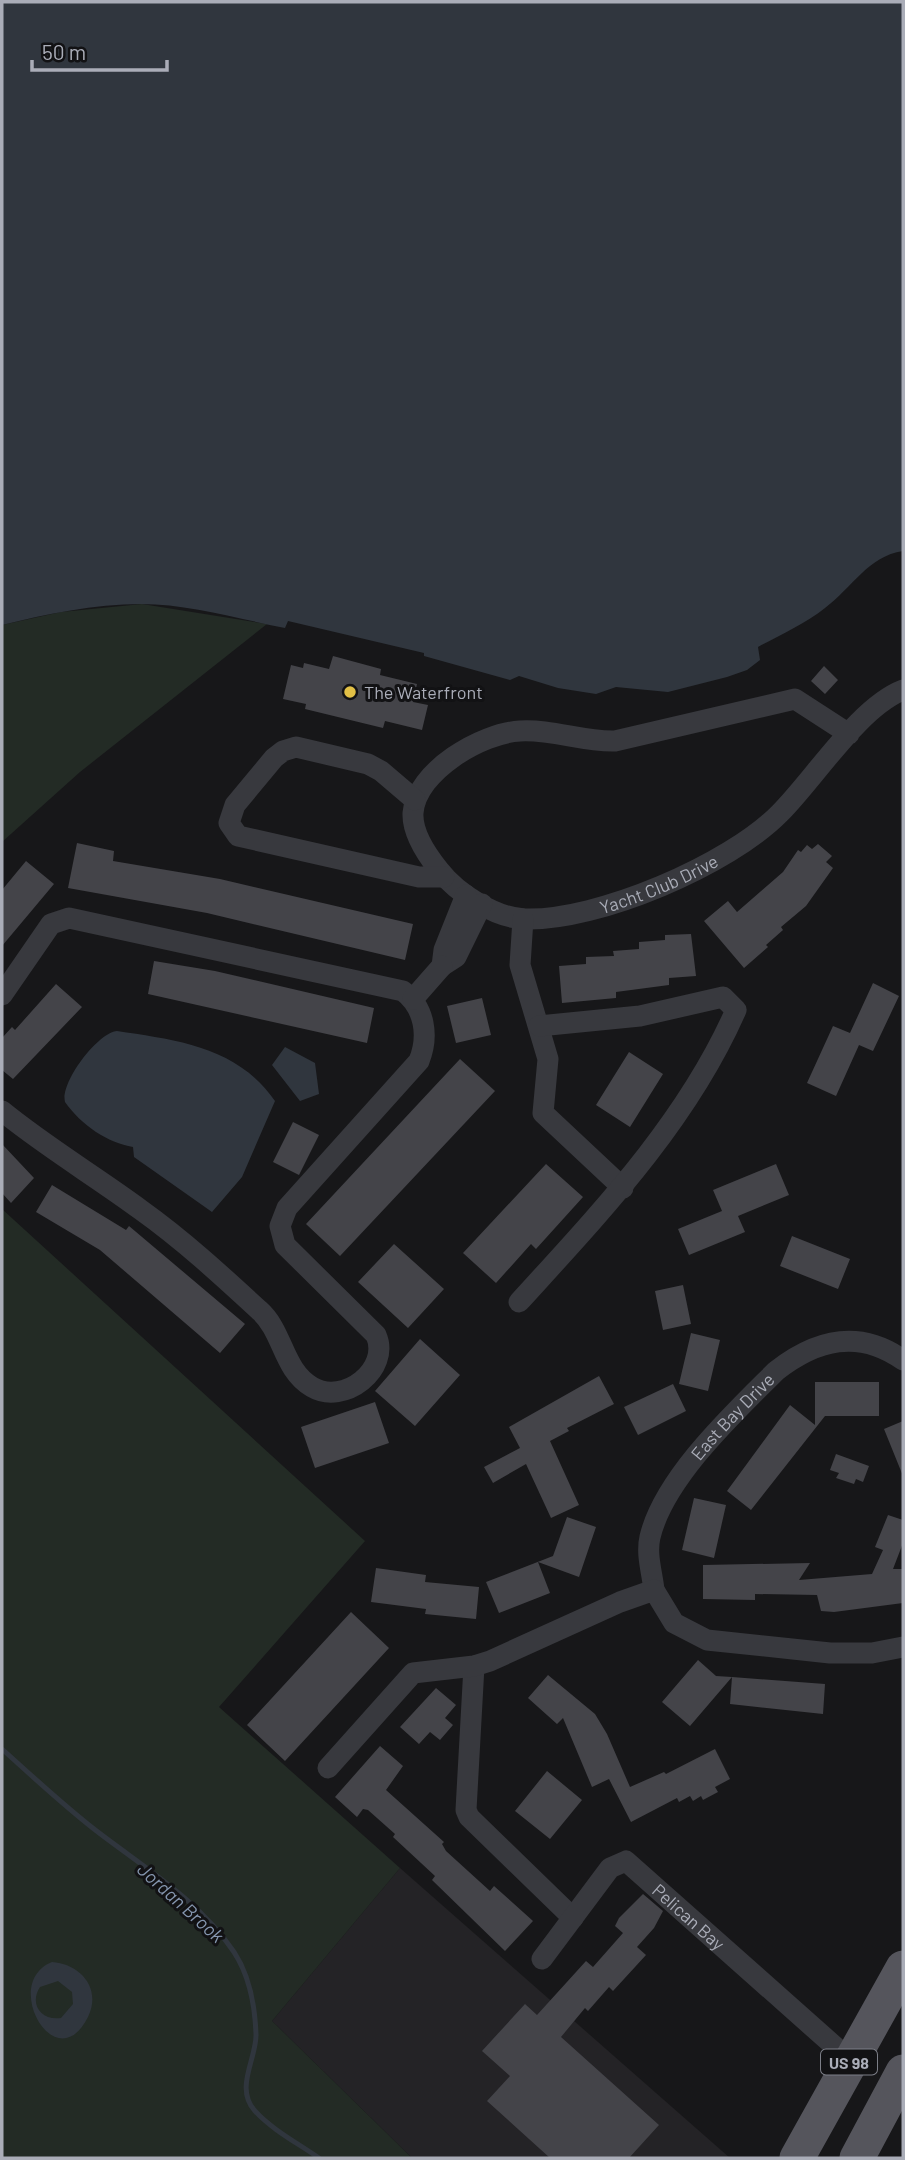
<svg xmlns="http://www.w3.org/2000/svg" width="905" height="2160" font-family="Barlow,sans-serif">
	<rect width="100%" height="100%" fill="#171719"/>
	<path fill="#242326" d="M400,1868L730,2158H412L272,2021Z"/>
	<path fill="#232b25" d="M142,604L267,624L80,772L2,842V625L61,612Z
		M2,1209L365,1541L219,1707L400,1868L272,2021L412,2158H2Z"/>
	<path fill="#30363e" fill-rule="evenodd" d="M2,2H903V551C868,556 852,588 825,608C805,624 780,635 758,647L760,660L747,670L727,677L668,692L616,687L596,694L558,688L519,676L510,680L424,656V653L288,621L285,628C239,619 188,604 141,604C94,604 47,614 2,625Z
		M117,1031C177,1040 238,1047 275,1101L242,1177L212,1212L134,1157L133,1147C108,1143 81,1125 65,1102C60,1083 97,1033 117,1031Z
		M285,1047L315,1063L319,1094L300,1101L272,1065Z
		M52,1962C80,1964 102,1988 88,2017C56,2081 0,1983 52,1962ZM58,1981L72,1992L73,2004L61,2018C41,2021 29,2004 40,1987Z"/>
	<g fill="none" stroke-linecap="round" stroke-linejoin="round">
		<path stroke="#30363e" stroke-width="5" d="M2,1749C32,1776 62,1804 94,1829C143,1867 199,1900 234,1952C249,1975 255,2007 256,2034C257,2058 234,2088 255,2111C271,2129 299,2144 319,2158"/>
	</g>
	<path fill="#444449" d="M333,656L381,669L380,675L417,684L413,702L428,705L422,730L385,721L383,728L305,709L306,704L283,699L291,665L303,668L304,663L329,669Z
		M824,666L838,680L825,694L811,681Z
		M77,843L114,851L113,861L220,879L413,924L405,960L207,913L68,888Z
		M818,844L832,856L826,862L833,868L806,906L781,927L783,930L766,945L768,947L744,968L704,921L728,901L737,912L783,872L798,850L801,852L807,845L812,849Z
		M26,861L54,884L2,946V890Z
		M691,934L696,976L669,978V985L616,992V998L562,1003L559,966L586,964V957L614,956L613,951L639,949V942L665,940V935Z
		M154,961L215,971L374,1008L367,1043L148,994Z
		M873,983L899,996L873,1051L859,1045L836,1096L807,1083L833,1026L850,1033Z
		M56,984L82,1007L13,1079L2,1070V1038L12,1027L15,1030Z
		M482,998L491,1035L456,1043L447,1006Z
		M629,1052L663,1074L630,1127L596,1105Z
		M460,1059L495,1091L340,1256L306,1224Z
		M293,1122L319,1135L299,1175L273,1162Z
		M2,1144L34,1178L11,1203L2,1193Z
		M546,1164L583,1197L536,1249L531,1244L496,1283L463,1253Z
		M776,1164L789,1195L738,1216L745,1232L689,1255L678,1229L722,1211L713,1190Z
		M52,1185L126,1230L129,1226L245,1324L220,1353L100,1250L36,1212Z
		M792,1236L850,1259L838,1289L780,1266Z
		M394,1244L444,1289L408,1328L358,1282Z
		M683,1285L691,1324L663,1330L655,1291Z
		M691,1333L720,1340L708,1391L679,1384Z
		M420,1339L460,1375L415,1426L375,1391Z
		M599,1376L614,1404L567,1428L569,1431L550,1441L579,1505L551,1518L526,1464L493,1483L484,1467L520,1448L509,1427Z
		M815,1382H879V1416H825L751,1510L727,1491L790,1405L815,1425Z
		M673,1384L686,1411L638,1435L624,1407Z
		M375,1402L389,1443L315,1468L301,1427Z
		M903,1421V1476L884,1429Z
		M836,1454L869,1466L863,1482L856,1479L854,1484L836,1478L839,1473L830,1470Z
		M694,1498L726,1505L714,1558L682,1550Z
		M888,1515L903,1520V1543L893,1569H903V1603L834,1612L821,1611L817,1595L755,1594V1600L703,1599V1565L810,1563L799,1580L872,1574L883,1550L875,1547Z
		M567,1517L596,1527L579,1577L538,1562L550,1593L499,1613L486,1582L553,1556Z
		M376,1568L426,1575L425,1582L479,1587L476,1619L425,1614L426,1609L371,1602Z
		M351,1612L389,1648L285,1761L247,1725Z
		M698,1660L716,1676L732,1677L690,1726L662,1702Z
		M548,1675L595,1714L607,1734L630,1787L664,1772L666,1774L715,1749L730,1779L715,1787L718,1792L703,1800L701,1796L693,1801L690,1796L679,1802L677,1798L631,1822L609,1779L592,1787L563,1718L557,1724L528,1698Z
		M732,1677L825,1684L823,1714L730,1704Z
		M436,1688L456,1705L445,1718L453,1725L440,1740L430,1732L419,1744L400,1727Z
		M380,1746L403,1766L386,1790L444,1842L442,1844L446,1851L490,1891L494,1886L533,1921L505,1951L432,1880L435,1876L393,1837L395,1834L368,1810L363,1809L357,1817L335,1797Z
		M547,1771L582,1800L550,1839L515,1811Z
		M643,1894L663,1911L654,1928L637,1947L646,1955L613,1991L609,1987L588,2011L585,2008L561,2037L659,2125L629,2158H550L487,2101L510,2076L482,2051L525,2004L537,2015L586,1961L593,1967L623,1933L615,1926L619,1918Z"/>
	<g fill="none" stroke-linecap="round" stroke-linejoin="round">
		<g stroke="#38393e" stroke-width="21">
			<path id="s1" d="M849,734L795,699L615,741C583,742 552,729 520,731C482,733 416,771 413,813C412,833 427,855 439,870C457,893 495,918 525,919C598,921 729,865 780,813C815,778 859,707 903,690"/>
			<path d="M415,800L381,771L368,764L296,747L283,751L274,758L235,805L229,823L238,836L419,877H444"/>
			<path d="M466,895L444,950L442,966L456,957L482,904"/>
			<path d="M523,919L520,965L548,1059L543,1113L623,1188"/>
			<path d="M2,995L51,924L69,918L403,991C425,1008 429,1036 419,1061L287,1208L280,1226L285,1245L376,1335C391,1369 344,1406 312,1387C282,1369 284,1332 259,1310C221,1275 183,1240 141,1210C95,1176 46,1147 2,1111"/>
			<path d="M413,999L442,966"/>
			<path d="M519,1302C600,1213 687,1122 736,1010L723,997L640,1016L539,1026"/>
			<path id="s2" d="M654,1590C652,1572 646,1554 650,1537C664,1478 734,1413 776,1371C817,1339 859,1329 903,1360"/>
			<path d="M474,1666L466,1810L469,1817L573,1918"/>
			<path d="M328,1768L413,1673L474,1666L490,1661L620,1602L654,1590L674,1623L707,1640L830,1653H872L903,1647"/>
			<path id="s3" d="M542,1959L610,1868L626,1861L850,2060"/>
		</g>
		<path stroke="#55555c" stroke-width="35" d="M797,2158L903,1968
			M857,2158L903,2072"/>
	</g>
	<circle fill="#e2c046" stroke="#121214" stroke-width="2.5" cx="350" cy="692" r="7"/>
	<g text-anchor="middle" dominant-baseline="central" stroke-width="6" stroke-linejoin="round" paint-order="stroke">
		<rect fill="#121214" stroke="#7c7e87" stroke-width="2" x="821" y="2049.5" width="56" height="25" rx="5"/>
		<g font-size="16" font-weight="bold" fill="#aaadb8">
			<text x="849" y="2062">US 98</text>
		</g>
		<g font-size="18" fill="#aaadb8" stroke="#121214" text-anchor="start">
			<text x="364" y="692">The Waterfront</text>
		</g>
		<g font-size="18" fill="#aaadb8" stroke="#121214">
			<text stroke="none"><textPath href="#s1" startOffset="793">Yacht Club Drive</textPath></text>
			<text stroke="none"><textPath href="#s2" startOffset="201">East Bay Drive</textPath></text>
			<text stroke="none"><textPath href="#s3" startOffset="215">Pelican Bay</textPath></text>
		</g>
		<g font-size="19" font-style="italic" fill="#8596af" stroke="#121214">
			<text transform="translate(181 1902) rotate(42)">Jordan Brook</text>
		</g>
	</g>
	<rect width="905" height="2160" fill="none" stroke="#aaadb8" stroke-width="7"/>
	<path d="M32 60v10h135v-10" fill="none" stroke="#aaadb8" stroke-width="3.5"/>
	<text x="42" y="60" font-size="21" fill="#aaadb8" stroke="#121214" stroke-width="5" paint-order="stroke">50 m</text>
</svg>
